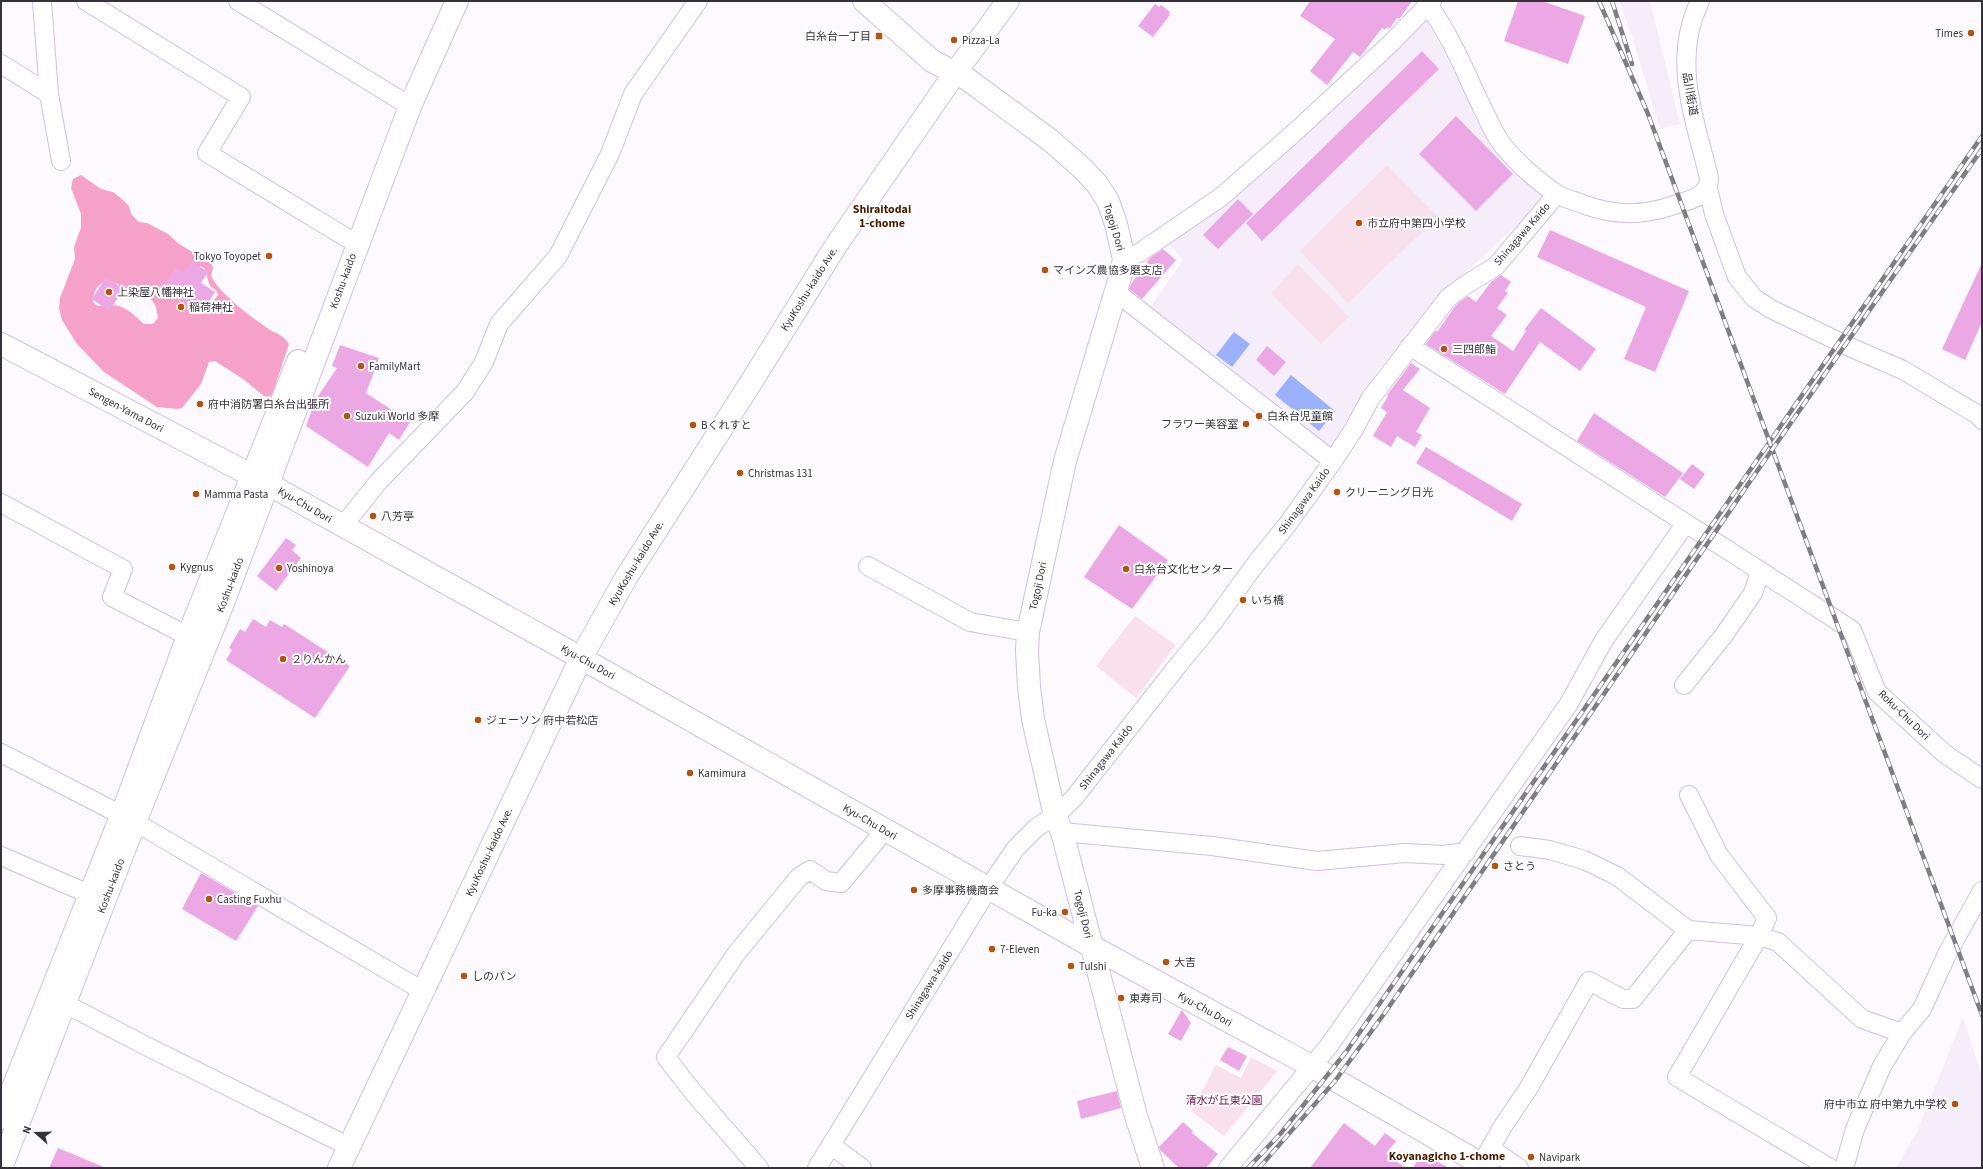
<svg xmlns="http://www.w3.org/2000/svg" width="1983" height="1169" font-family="'Source Sans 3','Noto Sans JP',sans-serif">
	<rect width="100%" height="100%" fill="#fcf9ff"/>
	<path fill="#f5edfa" d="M1619,1H1650L1680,124L1660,129L1632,36Z
		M1427,21L1495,148L1545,199L1433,303L1375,374L1330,448L1150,308L1183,260L1169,244L1228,202L1328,113Z
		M1963,1017L1982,1076V1168H1896L1917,1132Z"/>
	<path fill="#f9e1eb" d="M1387,165L1438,217L1348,303L1300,251Z
		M1298,264L1349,317L1321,344L1271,293Z
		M1135,616L1176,645L1136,698L1096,666Z
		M1251,1057L1277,1071L1224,1136L1191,1111L1216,1065L1241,1078Z"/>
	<path fill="#f5a1c9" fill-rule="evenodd" d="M81,175L101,189L113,192L124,201L129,206L131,214L139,222L147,223L168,234L179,244L211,263L213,268L211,276C220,294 250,316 267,328C277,335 282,333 289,344L272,395L269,397L264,396L243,379L215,361L209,362L201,384L182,408L177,409L157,407L104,372L77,344L62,320L59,308L60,298L75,259L74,247L81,228V214L71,188L73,179ZM200,266L204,268C209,276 206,286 216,290L218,295L214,300L202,305L196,268ZM108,280L118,284L126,296C145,303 154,288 158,318L153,324H144C135,316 125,305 112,305C105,305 101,308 94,304C91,294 98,283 108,280Z"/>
	<path fill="#9cb1fc" d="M1234,332L1250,344L1232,367L1216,355Z
		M1291,375L1335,411L1319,431L1275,395Z"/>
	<path fill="#eba8e4" d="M1310,1H1412L1400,18H1397L1389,29L1387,27L1385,30L1382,28L1360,57L1353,52L1327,85L1310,71L1335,39L1300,16Z
		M1518,1H1542L1585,16L1568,64L1504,41Z
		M1155,4L1159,7L1161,5L1170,12L1169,14L1170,15L1153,37L1138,26Z
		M1422,51L1439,69L1262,241L1246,223Z
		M1456,116L1513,174L1476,211L1419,154Z
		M1238,199L1253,214L1218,249L1203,235Z
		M1550,230L1689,291L1655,372L1624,359L1646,307L1537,257Z
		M1163,249L1176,260L1142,299L1129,289L1131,284L1150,258Z
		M192,261L208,272L201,283L215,292L201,314L162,288L176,267L184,272Z
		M1982,263V322L1965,360L1942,349Z
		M1501,275L1511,282L1505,291L1508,293L1497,308L1507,315L1491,336L1513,351L1526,331L1524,330L1541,308L1596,349L1580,371L1540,342L1505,394L1426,344L1435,331L1437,332L1456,305L1468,296L1476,302L1491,282Z
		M106,277L124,289L109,311L92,299Z
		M340,345L379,358L366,393L410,422L399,440L389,433L368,467L306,426L316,399L337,368L332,366Z
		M1267,346L1286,362L1274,376L1256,360Z
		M1411,363L1420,369L1403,390L1430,408L1416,432L1422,435L1415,447L1397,436L1391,447L1373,436L1387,412L1381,408L1388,396L1387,395Z
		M1594,413L1683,473L1665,497L1577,441Z
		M1426,447L1522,504L1512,521L1416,463Z
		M1692,464L1705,474L1694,489L1680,479Z
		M1119,525L1168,560L1132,609L1084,577Z
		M286,538L296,545L292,550L301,558L276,591L257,576Z
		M253,619L266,627L270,620L282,627L284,624L350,666L315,718L226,660L232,650L229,648L240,629L245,632Z
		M201,873L258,906L236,941L182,909Z
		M1182,1010L1191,1023L1181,1041L1168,1034Z
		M1228,1047L1247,1056L1239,1071L1220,1060Z
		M1117,1091L1121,1108L1081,1119L1077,1101Z
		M1183,1122L1193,1131L1192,1133L1218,1154L1206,1168H1179L1160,1150L1159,1147Z
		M1344,1123L1375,1146L1385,1133L1396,1141L1386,1154L1406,1168H1310Z
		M58,1148L106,1168H49Z
		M1422,1153L1449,1168H1413Z"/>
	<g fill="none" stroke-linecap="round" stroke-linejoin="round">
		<g stroke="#d0c1dc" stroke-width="20">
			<path id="street" d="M42,1L49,94L61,161
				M86,1L241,97L207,153L347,238
				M238,1L400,100
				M1429,6C1449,34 1463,66 1477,97C1485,112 1491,129 1501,143C1514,160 1539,183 1557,194C1565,199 1576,201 1585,205C1614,215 1639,216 1668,207C1684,201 1709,199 1709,178C1695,119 1671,60 1700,1
				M1,64L49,94
				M1708,188L1714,214L1737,277L1754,298L1771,309L1852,348L1903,370L1978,415L1982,420
				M1124,259L1139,253L1221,197L1295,132L1390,44L1432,1
				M1117,293L1333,461
				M1410,346L1852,630L1877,692L1945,754L1982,779
				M1,503L123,569L112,597L188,636
				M342,527L379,481L465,392L484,362L499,324L558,256L610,154L633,94L698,1
				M868,566L970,622L1028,632
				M1684,685L1724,635L1753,593L1760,572
				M1,753L135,822L423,991
				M1689,795L1719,855L1767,918L1759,936L1677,1077L1830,1168
				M1062,832L1212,846L1317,861L1405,853L1444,855L1466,852
				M1520,846L1550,850L1584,860L1617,876L1688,930L1759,936L1778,942L1862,1019L1902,1033
				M1,856L89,894
				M54,998L146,1046L350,1147
				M831,1145L862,1168
				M1481,1163L1497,1153L1519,1168
				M759,1168L693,1092L666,1057L736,954L799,877L810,870L826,881L841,883L885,830
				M817,1168L988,889L1016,848L1037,827L1055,816L1074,798L1179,664L1212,624L1254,566L1287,525L1333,461L1354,429L1370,399L1448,298L1464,286L1496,266L1557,194
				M1228,1168L1328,1047L1568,705L1604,640L1686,523
				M1479,1168L1503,1126L1528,1089L1589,981L1623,999H1633L1688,930
				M1844,1168L1855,1129L1882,1066L1902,1033L1922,1009L1948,952L1982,891"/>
		</g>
		<g stroke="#d0c1dc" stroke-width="24">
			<path id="secondary" d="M864,1L932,61L967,79L1050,140L1082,168L1097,184L1108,201L1116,224L1124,259L1121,274L1065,461L1028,632L1027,651L1029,687L1033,719L1055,816L1062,832L1136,1116L1153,1168
				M1,344L268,484L581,658L1091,946L1311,1066L1488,1168
				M339,1168L581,658L627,576L750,384L835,247L955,73L1008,1"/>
		</g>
		<g stroke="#d0c1dc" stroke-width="24">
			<path id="highway" d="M1,1118L122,814L188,636L298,361
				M1,1168L135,822L223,603L411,104L457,1"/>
		</g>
		<use href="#street" stroke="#fff" stroke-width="18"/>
		<use href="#secondary" stroke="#fff" stroke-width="22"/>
		<use href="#highway" stroke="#fff" stroke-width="22"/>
		<g stroke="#827d85" stroke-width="4.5">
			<path id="rail" d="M1599,1L1648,114L1982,1015
				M1612,1L1632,64
				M1248,1168L1281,1133L1346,1052L1982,136
				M1259,1168L1335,1081L1384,1014L1760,467L1982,149"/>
		</g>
		<use href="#rail" stroke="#fff" stroke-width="3" stroke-dasharray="9" stroke-linecap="butt"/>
	</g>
	<g fill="#b3530e" stroke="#fff" stroke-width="1.5">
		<circle cx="1971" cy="33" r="4"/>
		<rect x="875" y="32" width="8" height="8" rx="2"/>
		<circle cx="954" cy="40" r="4"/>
		<circle cx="1359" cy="223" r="4"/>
		<circle cx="269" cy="256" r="4"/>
		<circle cx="1045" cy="270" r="4"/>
		<circle cx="109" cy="292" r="4"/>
		<circle cx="181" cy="307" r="4"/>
		<circle cx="1444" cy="349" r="4"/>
		<circle cx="361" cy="366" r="4"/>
		<circle cx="200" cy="404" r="4"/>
		<circle cx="347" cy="416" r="4"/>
		<circle cx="1259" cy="416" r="4"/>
		<circle cx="1246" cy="424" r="4"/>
		<circle cx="693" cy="425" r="4"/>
		<circle cx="740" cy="473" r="4"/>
		<circle cx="1337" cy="492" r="4"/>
		<circle cx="196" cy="494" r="4"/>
		<circle cx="373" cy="516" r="4"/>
		<circle cx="172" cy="567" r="4"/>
		<circle cx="279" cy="568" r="4"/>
		<circle cx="1126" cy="569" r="4"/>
		<circle cx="1243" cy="600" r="4"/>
		<circle cx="283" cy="659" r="4"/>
		<circle cx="478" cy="720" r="4"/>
		<circle cx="690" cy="773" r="4"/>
		<circle cx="1495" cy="866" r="4"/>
		<circle cx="914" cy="890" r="4"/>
		<circle cx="209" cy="899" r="4"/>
		<circle cx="1065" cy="912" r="4"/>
		<circle cx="992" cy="949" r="4"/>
		<circle cx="1166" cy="962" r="4"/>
		<circle cx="1071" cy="966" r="4"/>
		<circle cx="464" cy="976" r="4"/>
		<circle cx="1121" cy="998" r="4"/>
		<circle cx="1955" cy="1104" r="4"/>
		<circle cx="1531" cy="1157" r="4"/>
	</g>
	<g text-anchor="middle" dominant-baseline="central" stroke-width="4" stroke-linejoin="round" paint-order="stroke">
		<g font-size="11" fill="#36303a" stroke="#fff" text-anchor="start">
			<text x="1963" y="33" text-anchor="end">Times</text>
			<text x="871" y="36" text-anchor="end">白糸台一丁目</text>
			<text x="962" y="40">Pizza-La</text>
			<text x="1367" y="223">市立府中第四小学校</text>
			<text x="261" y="256" text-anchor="end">Tokyo Toyopet</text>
			<text x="1053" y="270">マインズ農協多磨支店</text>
			<text x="117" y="292">上染屋八幡神社</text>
			<text x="189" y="307">稲荷神社</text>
			<text x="1452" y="349">三四郎鮨</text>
			<text x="369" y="366">FamilyMart</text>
			<text x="208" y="404">府中消防署白糸台出張所</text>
			<text x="355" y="416">Suzuki World 多摩</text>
			<text x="1267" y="416">白糸台児童館</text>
			<text x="1238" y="424" text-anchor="end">フラワー美容室</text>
			<text x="701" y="425">Bくれすと</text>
			<text x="748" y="473">Christmas 131</text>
			<text x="1345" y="492">クリーニング日光</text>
			<text x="204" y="494">Mamma Pasta</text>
			<text x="381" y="516">八芳亭</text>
			<text x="180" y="567">Kygnus</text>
			<text x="287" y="568">Yoshinoya</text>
			<text x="1134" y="569">白糸台文化センター</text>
			<text x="1251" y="600">いち橋</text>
			<text x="291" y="659">２りんかん</text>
			<text x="486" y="720">ジェーソン 府中若松店</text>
			<text x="698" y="773">Kamimura</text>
			<text x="1503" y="866">さとう</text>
			<text x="922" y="890">多摩事務機商会</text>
			<text x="217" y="899">Casting Fuxhu</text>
			<text x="1057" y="912" text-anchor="end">Fu-ka</text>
			<text x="1000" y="949">7-Eleven</text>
			<text x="1174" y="962">大吉</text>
			<text x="1079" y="966">Tulshi</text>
			<text x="472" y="976">しのパン</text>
			<text x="1129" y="998">東寿司</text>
			<text x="1947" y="1104" text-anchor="end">府中市立 府中第九中学校</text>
			<text x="1539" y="1157">Navipark</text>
		</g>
		<g font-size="11" fill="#36303a" stroke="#fff">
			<text transform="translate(1690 94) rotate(80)">品川街道</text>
			<text transform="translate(1114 227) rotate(73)">Togoji Dori</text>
			<text transform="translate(1522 234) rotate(-49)">Shinagawa Kaido</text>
			<text transform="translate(343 281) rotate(-70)">Koshu-kaido</text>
			<text transform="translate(809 289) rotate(-58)">KyuKoshu-kaido Ave.</text>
			<text transform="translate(126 410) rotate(28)">Sengen-Yama Dori</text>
			<text transform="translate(1304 501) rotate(-54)">Shinagawa Kaido</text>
			<text transform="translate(305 505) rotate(30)">Kyu-Chu Dori</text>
			<text transform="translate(636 563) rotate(-59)">KyuKoshu-kaido Ave.</text>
			<text transform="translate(230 585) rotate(-69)">Koshu-kaido</text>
			<text transform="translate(1038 586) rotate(-78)">Togoji Dori</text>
			<text transform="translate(588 662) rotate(29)">Kyu-Chu Dori</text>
			<text transform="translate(1904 715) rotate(44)">Roku-Chu Dori</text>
			<text transform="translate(1106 757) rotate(-52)">Shinagawa Kaido</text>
			<text transform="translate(870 822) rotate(30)">Kyu-Chu Dori</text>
			<text transform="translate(489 852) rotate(-65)">KyuKoshu-kaido Ave.</text>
			<text transform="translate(111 886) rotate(-69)">Koshu-kaido</text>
			<text transform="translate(1083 914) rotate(76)">Togoji Dori</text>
			<text transform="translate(929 985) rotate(-58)">Shinagawa-kaido</text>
			<text transform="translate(1205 1009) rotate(29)">Kyu-Chu Dori</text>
		</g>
		<g font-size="11" fill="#73134c" stroke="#fff">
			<text x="1224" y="1100">清水が丘東公園</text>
		</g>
		<g font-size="12" font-weight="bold" fill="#4c1e00" stroke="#fff">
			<text x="882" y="209">Shiraitodai<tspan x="882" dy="14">1-chome</tspan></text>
			<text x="1447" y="1156">Koyanagicho 1-chome</text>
		</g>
	</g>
	<rect width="1983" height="1169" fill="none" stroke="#36303a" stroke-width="4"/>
	<g transform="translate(36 1133) rotate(290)" stroke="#ffffff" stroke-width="3" paint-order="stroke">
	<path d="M0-3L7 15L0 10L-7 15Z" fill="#36303a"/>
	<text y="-6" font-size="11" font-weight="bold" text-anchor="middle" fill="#36303a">N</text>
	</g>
</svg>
